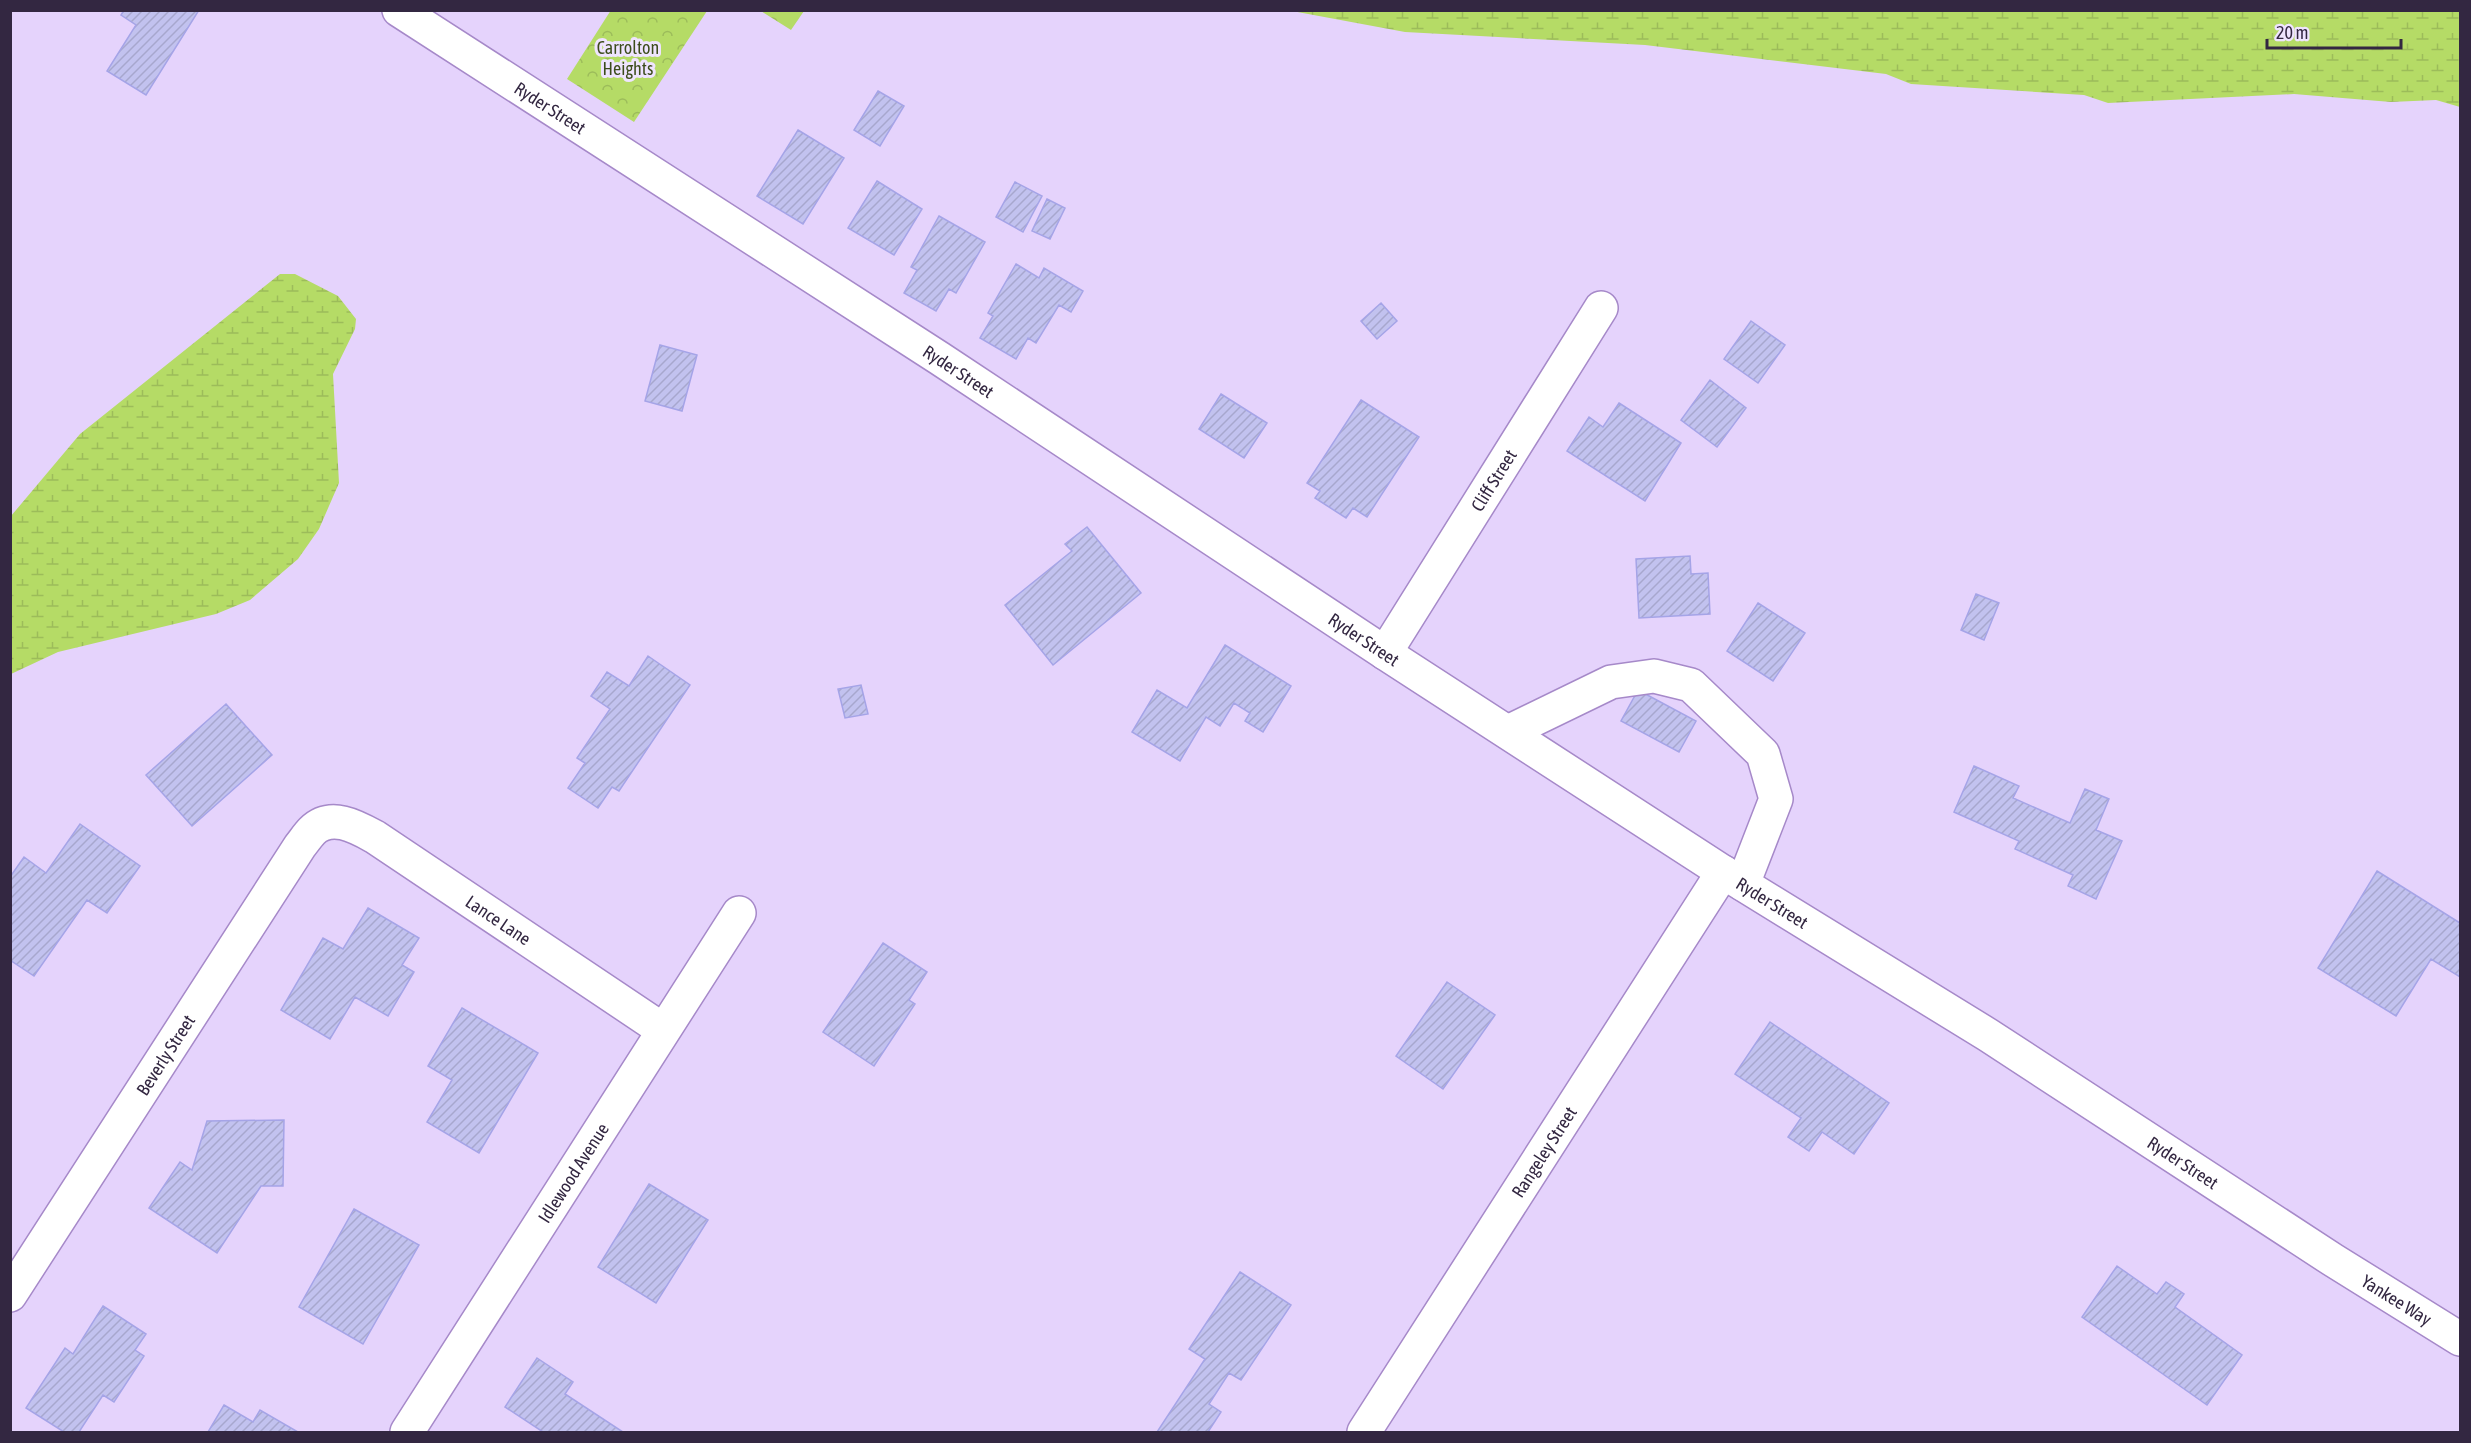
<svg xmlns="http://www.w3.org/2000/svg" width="2471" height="1443" font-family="'Asap Condensed',sans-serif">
	<defs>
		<pattern id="wetland-marsh" width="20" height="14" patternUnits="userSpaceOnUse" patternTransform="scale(1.5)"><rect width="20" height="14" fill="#b5db66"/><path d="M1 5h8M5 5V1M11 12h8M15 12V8" fill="none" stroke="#9cbc5a"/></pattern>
		<pattern id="park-crowns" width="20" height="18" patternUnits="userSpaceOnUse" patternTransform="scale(1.5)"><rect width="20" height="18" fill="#b5db66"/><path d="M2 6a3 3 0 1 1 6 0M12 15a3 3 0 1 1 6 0" fill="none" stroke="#9cbc5a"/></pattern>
		<pattern id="building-hatch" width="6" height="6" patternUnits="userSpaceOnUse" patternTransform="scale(1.5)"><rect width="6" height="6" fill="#c2c2ef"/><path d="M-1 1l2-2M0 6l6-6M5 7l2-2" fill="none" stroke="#a7a7ce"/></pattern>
	</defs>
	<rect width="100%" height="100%" fill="#e5d3fc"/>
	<path fill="url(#wetland-marsh)" d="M1292,11H2460V107L2436,100L2391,102L2294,94L2108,103L2084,95L1911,84L1886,74L1645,45L1405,32Z
		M280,274H295L338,296L356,319L355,329L333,374L339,483L319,529L298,559L250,600L216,614L58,652L11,674V516L80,434Z"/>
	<path fill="url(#park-crowns)" d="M611,10L707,11L634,122L567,79Z
		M761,11L804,10V11L791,30Z"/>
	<path fill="url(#building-hatch)" stroke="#a5a4e7" stroke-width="1.5" d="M124,10H199L146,95L107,71L136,25L121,15Z
		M878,91L904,106L880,146L854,130Z
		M798,130L844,158L803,224L757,196Z
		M877,181L922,209L894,255L848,228Z
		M1015,182L1042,196L1023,232L996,217Z
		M1047,199L1065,208L1050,239L1032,231Z
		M939,216L985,242L956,293L949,289L936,311L904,293L917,270L911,267Z
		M1016,264L1039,278L1044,268L1083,291L1071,312L1059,305L1036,343L1028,338L1016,359L980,338L993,316L988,313Z
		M1381,303L1397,321L1377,339L1361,321Z
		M1751,321L1785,345L1758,383L1724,359Z
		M660,345L697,355L682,411L645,401Z
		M1710,380L1746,408L1717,447L1681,420Z
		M1221,394L1267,423L1244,458L1199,429Z
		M1361,400L1419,437L1367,517L1353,508L1346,518L1315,498L1320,491L1307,483Z
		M1619,403L1681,443L1645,501L1567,451L1589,417L1603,427Z
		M1087,527L1141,593L1053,665L1005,605L1072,551L1065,544Z
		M1690,556L1691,574L1708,573L1710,614L1639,618L1636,559Z
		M1976,594L1999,603L1984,640L1961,630Z
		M1758,603L1805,633L1773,681L1727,651Z
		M1225,645L1291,686L1263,732L1245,721L1250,713L1234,703L1220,726L1206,717L1180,761L1132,732L1157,690L1187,708Z
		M648,656L690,685L619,791L612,787L598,808L568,788L585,763L577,758L610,709L591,696L607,672L629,686Z
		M861,685L868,714L845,718L838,689Z
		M1638,690L1696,721L1679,752L1621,721Z
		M226,704L272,755L192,826L146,775Z
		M1974,766L2019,786L2013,798L2070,823L2085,789L2109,799L2096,830L2122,841L2096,899L2068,886L2073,875L2015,849L2019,841L1954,812Z
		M80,824L140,866L107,913L87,900L34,976L10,960V877L24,857L46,873Z
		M2377,871L2460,923V977L2431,959L2396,1016L2318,968Z
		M368,908L419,938L402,965L414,972L388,1016L355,997L330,1039L281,1010L323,938L343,949Z
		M883,943L927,972L909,1000L915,1004L874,1066L823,1032Z
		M1447,982L1495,1015L1443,1089L1396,1056Z
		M462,1008L538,1053L479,1153L427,1122L452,1080L428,1066Z
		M1770,1022L1889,1103L1854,1154L1822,1132L1809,1151L1788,1137L1801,1118L1735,1074Z
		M284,1120L283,1186H261L217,1253L149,1208L180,1162L192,1170L207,1121Z
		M649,1184L708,1220L656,1303L598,1267Z
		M354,1209L419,1245L363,1344L299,1307Z
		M2117,1266L2157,1294L2166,1282L2184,1294L2175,1307L2242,1355L2207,1405L2082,1317Z
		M1240,1272L1291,1305L1241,1380L1229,1373L1209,1404L1221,1412L1208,1432H1157L1205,1359L1189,1349Z
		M103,1306L146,1334L135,1350L144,1356L114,1402L103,1395L79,1432H64L26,1408L65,1348L73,1354Z
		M537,1358L573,1382L565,1394L623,1432H543L505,1407Z
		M224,1405L253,1422L260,1410L298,1432H208Z"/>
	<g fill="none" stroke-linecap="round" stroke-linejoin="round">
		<g stroke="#a689c9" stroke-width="36">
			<g id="minor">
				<path id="s1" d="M399,10L939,358L1385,653L1723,872L1988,1035L2333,1260L2460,1339"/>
				<path id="s2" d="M1385,653L1601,308"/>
				<path d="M1508,732L1611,682L1654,676L1691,685L1763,754L1776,799L1743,884"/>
				<path id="s3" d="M10,1295L300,846C304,841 308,835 312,831C331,812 357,827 375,837L663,1030"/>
				<path id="s4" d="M407,1432L739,913"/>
				<path id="s5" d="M1364,1432L1723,872"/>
			</g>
		</g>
		<use href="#minor" stroke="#fff" stroke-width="33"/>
	</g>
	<g text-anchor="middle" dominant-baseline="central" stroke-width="6" stroke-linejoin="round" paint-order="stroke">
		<g font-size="18" fill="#3c4c1b" stroke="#efe4ff">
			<text x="628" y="47">Carrolton<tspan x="628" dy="21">Heights</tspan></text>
		</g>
		<g font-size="18" fill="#332741" stroke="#efe4ff">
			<text stroke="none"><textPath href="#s1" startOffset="180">Ryder Street</textPath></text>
			<text stroke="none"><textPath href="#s1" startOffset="666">Ryder Street</textPath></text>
			<text stroke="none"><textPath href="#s2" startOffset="204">Cliff Street</textPath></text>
			<text stroke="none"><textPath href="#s1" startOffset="1152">Ryder Street</textPath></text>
			<text stroke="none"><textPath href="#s1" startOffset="1638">Ryder Street</textPath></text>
			<text stroke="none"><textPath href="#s3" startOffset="771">Lance Lane</textPath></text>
			<text stroke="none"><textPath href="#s3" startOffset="286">Beverly Street</textPath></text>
			<text stroke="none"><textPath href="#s5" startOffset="333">Rangeley Street</textPath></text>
			<text stroke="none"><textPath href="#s1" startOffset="2124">Ryder Street</textPath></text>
			<text stroke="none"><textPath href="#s4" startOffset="308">Idlewood Avenue</textPath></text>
			<text stroke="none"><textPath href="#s1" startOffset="2378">Yankee Way</textPath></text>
		</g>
	</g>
	<rect width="2471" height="1443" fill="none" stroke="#332741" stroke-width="24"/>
	<path d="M2267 39v9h134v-9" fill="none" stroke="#332741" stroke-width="3"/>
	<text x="2276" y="39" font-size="18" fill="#332741" stroke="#efe4ff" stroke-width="4.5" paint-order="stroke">20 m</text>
</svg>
